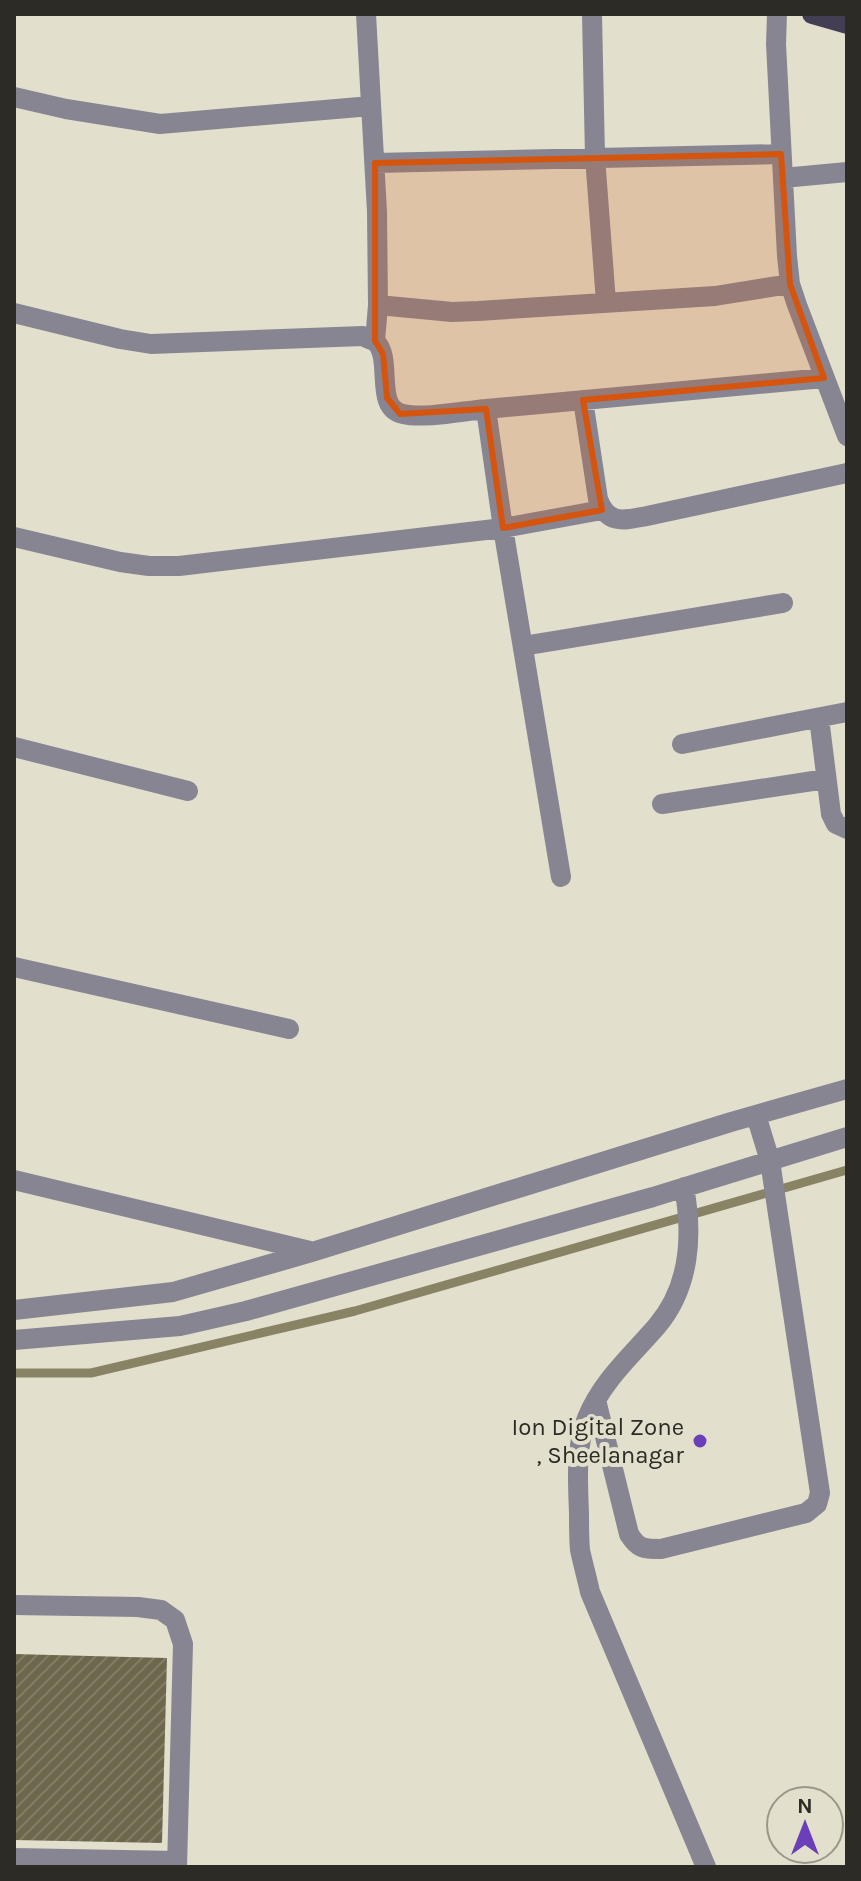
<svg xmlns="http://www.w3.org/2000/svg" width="861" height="1881" font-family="Karla,sans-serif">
	<defs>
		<pattern id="building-hatch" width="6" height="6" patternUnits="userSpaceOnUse" patternTransform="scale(2)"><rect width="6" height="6" fill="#6d674c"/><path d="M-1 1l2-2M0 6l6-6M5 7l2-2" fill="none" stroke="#827d68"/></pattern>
	</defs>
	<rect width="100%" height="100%" fill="#e2dfcd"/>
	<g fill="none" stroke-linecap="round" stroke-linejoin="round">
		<path stroke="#898366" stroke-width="9" d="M14,1373H91L355,1311L847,1170"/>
	</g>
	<path fill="url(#building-hatch)" d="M14,1654L167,1658L162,1843L14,1840Z"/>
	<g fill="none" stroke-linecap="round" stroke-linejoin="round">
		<path stroke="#888592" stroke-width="20" d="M366,14L377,212L378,305L375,341
			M592,14L595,157L606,302
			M777,14L776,44L787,256L790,284L797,305L847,436
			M14,97L66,109L160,124L371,106
			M375,163L781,154
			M783,178L847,172
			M378,305L452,312L478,311L715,296L790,284
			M14,313L120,339L151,344L363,336C364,337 374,341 375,341C394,358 373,408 403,414C424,419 463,411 486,409L503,528L561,877
			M583,400L598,499C608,526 625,520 647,516L847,473
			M486,409L824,378
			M14,537L120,562L149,566H179L503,528L602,510
			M523,646L783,603
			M819,718L831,814L836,824L847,829
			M682,744L847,712
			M14,747L188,791
			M662,804L826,779
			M14,967L289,1029
			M14,1180L310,1251
			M684,1187C693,1235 690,1287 657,1326C632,1355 602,1381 587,1418C575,1448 578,1482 579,1514C579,1526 579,1539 580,1550C583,1564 587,1578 590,1592L706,1867
			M14,1310L173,1292L312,1252L731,1122L847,1089
			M14,1340L180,1326L246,1311L653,1197L847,1137
			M596,1400L629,1534C638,1549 644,1549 661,1549L806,1513L817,1504L820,1493L770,1161L756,1115
			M14,1605L138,1607L161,1610L175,1620L183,1644L177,1867
			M14,1858L177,1861"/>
		<path stroke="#433e53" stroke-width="20" d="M812,14L847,24"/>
	</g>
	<path fill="#d5540e" fill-opacity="0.2" stroke="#d5540e" stroke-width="6" stroke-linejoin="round" d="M781,154L790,284L824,378L583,400L602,510L503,528L486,409L400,414L387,398L383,354L375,341V163Z"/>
	<circle fill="#6a3fb7" stroke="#e2dfcd" stroke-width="3" cx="700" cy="1441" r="8"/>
	<g text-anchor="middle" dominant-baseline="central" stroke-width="8" stroke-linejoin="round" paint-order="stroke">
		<g font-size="24" fill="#2d2b25" stroke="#e2dfcd" text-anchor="end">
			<text x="684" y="1427">Ion Digital Zone<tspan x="684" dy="28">, Sheelanagar</tspan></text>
		</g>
	</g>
	<rect width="861" height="1881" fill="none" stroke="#2d2b25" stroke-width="32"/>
	<g transform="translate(805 1825)"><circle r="38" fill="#e2dfcd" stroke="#9a978a" stroke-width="2"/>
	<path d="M0-6L14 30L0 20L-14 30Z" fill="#6a3fb7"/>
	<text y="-12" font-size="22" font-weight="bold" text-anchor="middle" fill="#2d2b25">N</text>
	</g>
</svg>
